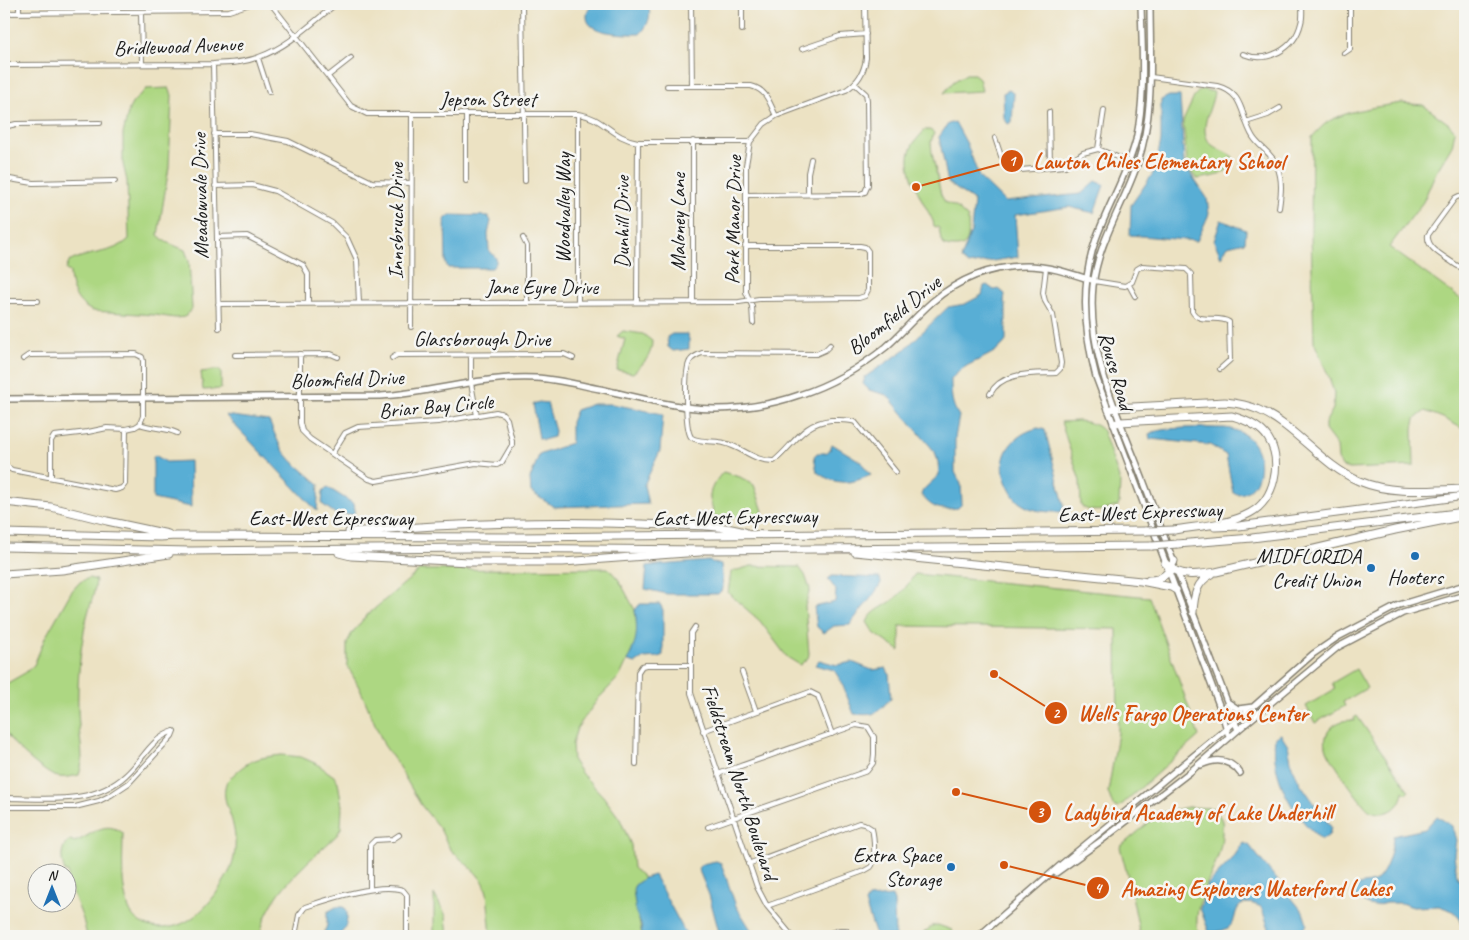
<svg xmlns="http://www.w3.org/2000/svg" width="1469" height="940" font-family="Caveat,sans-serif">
	<rect width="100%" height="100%" fill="#f6f6f2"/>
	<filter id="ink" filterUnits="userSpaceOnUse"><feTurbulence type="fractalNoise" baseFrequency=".02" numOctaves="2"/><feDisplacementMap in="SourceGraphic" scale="10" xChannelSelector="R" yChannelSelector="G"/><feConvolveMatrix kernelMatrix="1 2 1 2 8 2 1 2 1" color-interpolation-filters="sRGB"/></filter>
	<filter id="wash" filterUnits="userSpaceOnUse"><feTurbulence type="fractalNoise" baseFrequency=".0096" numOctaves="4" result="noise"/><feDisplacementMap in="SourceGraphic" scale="20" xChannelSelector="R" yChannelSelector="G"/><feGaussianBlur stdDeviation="1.12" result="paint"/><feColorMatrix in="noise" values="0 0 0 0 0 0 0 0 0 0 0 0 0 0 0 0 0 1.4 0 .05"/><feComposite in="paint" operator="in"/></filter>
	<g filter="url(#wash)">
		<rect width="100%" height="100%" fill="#ece2c3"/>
		<path fill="#add782" stroke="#647a4f" d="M966,74H974L979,78L982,91L944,93L953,82Z
			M169,88L172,95L169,167L158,235L166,242L185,250L189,261L192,309L185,317L175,318L155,315L93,311C77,305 70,288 70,272L66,270L69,262C88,251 112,255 129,239L127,181L123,164V134L129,109L133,102L146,89Z
			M1201,89L1214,92C1212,109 1196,131 1212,145C1218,150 1227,152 1233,157C1229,177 1214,176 1197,179L1190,171L1187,162L1183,121L1195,95Z
			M1401,103L1423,105L1449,124L1455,131L1452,146L1435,174L1423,202L1389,247L1465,302V430L1443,418L1425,411L1415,419L1413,429L1414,466L1350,469L1342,467L1338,459L1337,446L1325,430V423L1333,409L1334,393L1329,377L1314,342L1311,233L1312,137C1318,131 1324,123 1333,119C1354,109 1378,107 1401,103Z
			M925,130H930L934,133L931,142L932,153L941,195L945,202L956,207L968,218C968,230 972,247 956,247C952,247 948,247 944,245L941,240L939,228L934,226L933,221C924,203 902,169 911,149C913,142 920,136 925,130Z
			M623,331L643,334L652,341C652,356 644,363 633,373L617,370L625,339L617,336Z
			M217,370L221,371V389L203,390L201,372Z
			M1078,421C1087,422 1096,423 1103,431L1120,481L1119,503L1118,506C1106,510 1091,514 1081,506L1080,481L1061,422Z
			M723,472L740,477L754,485L763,511L759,516L726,518L712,516C715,508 709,503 710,495C711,486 718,478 723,472Z
			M751,566L799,567L805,575L810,589L805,606L809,654L808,658L800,665L787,657L760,621L728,593L731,572Z
			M608,568L619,580L635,610L638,632L636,642L620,676L598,699L577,728L572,744L573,761L582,774L603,796L620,819L631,845L633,868L644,878C642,880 637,883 635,885C631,891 641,928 642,936H491L487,893L484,883L476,873L450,849L440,829L421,805L396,762L384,745L360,689L347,665V643L352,633L366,616L420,570Z
			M915,574L1149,597L1199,736L1118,808L1113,806L1108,792L1118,733L1117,629L900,626V651L874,633L867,622C872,610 885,607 894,599C903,592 909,583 915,574Z
			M89,578L96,580C95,594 89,607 86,621C79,655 76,692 79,726C80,744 85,758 79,775C70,777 60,779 52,775C39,768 8,742 4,728C1,715 4,698 4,685L25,673L34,665L45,638L71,592L80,582Z
			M1356,669L1367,688L1343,702L1345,706L1315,723L1306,706L1335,689L1332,683Z
			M1357,716L1409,791L1406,794L1403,791C1402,799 1399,806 1392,810C1385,814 1376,814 1369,810C1362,805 1330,759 1327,750C1320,731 1338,717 1355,721L1354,718Z
			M282,755L301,757L317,764L335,777L338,782L342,806L341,828L337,835C308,863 267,893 260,936H87L83,919L68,880V872H65C61,861 59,846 71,840L74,842C91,837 103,818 123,833C123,857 120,886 129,909C133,919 142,925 152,927C188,934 213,902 228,874C236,860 237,841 233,825C230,810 220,797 227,781C247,761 253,758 282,755Z
			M1188,807L1214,808C1216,812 1221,817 1222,821C1223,825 1222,830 1222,833C1222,869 1188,900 1199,936H1140L1130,885L1120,847L1160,813Z
			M434,894L446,916L448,936H434Z
			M938,925L952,930L954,936H920L932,926Z"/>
		<path fill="#58aed5" stroke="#3a6578" d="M594,4H647C653,14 648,26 640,34C627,34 587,35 587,17C587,11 589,7 594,4Z
			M1009,90L1014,94L1012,122L1008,124L1004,118L1003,93Z
			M1169,96H1180L1184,164L1207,198L1209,214L1197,241L1130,235L1131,205L1154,172L1161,141V100Z
			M955,122L967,144L979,177L1005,202L1081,194L1096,181L1104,185L1094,213L1069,207L1015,215L1018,257L968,265L961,259L971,232L974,201L948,183L939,137L948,124Z
			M450,215L488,216L491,221L488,234L489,250L496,258V263L492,268H448L446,264L445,219Z
			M1221,220L1246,230L1245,242L1228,246L1221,257L1214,241Z
			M987,285L994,290L999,289L1005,294L1004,302L1006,305V341C997,355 976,359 962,369C958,372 954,376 951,379C951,393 951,404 959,416L955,438V472L961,484L962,504L958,508C940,510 934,510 921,495L923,490L939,475L938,462L935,452L887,395L869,390L863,384L865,377L903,351L948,307L965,304L982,295L984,286Z
			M672,334H687L689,339V349L673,351L668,347L667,337Z
			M539,402L547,403L555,431L554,437L543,440L539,438L533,404Z
			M593,404H612L663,414L660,451L644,485L648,504L554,507L531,492L530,479L539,455L571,443V422L576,410Z
			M225,415L269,421L281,448L292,461L319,484L317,511Z
			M1038,428L1045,430L1064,505L1061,512C1047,512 1033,512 1020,503C1014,499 1010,490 1007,484C995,457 1012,434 1038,428Z
			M1224,428C1275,432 1265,502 1233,493L1226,455L1210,445L1150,439L1149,434C1162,426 1207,428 1224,428Z
			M832,444L860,461L871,475C851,484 836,486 817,472L814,456L817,453H826L830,450Z
			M155,455L166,462L190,461L191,507L153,499V458Z
			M327,487L354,504L355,510L354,514L337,515L322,504L323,491Z
			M709,561L721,565L723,589L718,594H667L645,589L647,566Z
			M832,576L880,578L881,583C872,599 860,610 850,625L834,626L824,633L817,627L814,607L835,602L836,590L828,579Z
			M640,604H660L663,610V655L659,657L644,658L636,663L628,661C637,639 638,634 635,610Z
			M819,660L837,665L852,662L872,670L886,668L889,674L891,698C876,714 876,716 854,714L841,681L834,670L815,665Z
			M1281,734L1288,745L1292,766L1300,783L1331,827L1329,835L1322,840C1292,816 1270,775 1275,737Z
			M1437,816L1452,826L1456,840L1454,855L1457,876L1465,890V931L1460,919L1453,911L1439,906L1413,907L1401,903H1386L1375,906L1369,905L1357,899L1354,887C1360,884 1367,884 1373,882C1386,877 1393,848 1393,836L1425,829Z
			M1243,843L1249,845L1303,912L1307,924L1300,936H1272L1261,907C1253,903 1242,900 1237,910C1235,914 1235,919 1233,922C1229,931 1217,932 1209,932L1200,908L1208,884L1233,858Z
			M716,861L721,863L736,906L755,936H720L709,895L698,868L702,864Z
			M654,875L687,936H642L641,925L636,913L633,889L635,885L644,878Z
			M892,896L894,901L895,936H876L865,903L868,898Z
			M336,907H343L346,909C349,919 346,928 339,936H323L327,925V912Z"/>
	</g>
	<g filter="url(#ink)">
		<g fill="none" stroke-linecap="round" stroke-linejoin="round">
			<g stroke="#847f70" stroke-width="6">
				<path id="street" d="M271,4L351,106L367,114H578C604,117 611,138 638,142H750
					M522,4L525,181
					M691,4L692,86
					M742,4V30
					M1205,4C1216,9 1229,6 1241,4
					M141,12L142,64
					M4,13L229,11L250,4
					M19,13V4
					M802,49L840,36L866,34
					M1344,53L1350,49V4
					M1243,54C1267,64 1295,49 1301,23C1303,17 1302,10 1302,4
					M258,58L269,92
					M213,64L219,328
					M4,65L213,64C228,63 244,63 259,57C288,47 312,23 336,4
					M328,76L351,58
					M1151,77L1217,86C1245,93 1240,116 1253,137C1260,148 1272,153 1277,166C1283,180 1281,194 1279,208
					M667,86H751C767,90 769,102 776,116
					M1049,112L1050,167
					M466,114V181
					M1246,122L1268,115L1280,108
					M4,127L16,124L100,123
					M214,134H250L288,141L372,182L411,183
					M995,138L1001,156L1007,164L1021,170L1065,166L1083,153L1098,149L1137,165
					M1098,149L1104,110
					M4,178L33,183L115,181
					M215,186L252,185L275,191L332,223L347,238L357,260L359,303
					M808,194V173L811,159
					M746,195L860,194L865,192L868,185L867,100L866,94L855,84
					M1465,198L1459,196L1455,198L1428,235C1426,249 1446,257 1456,265L1460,267L1465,265
					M217,237L247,236L303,265L308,274V303
					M523,238L527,246V302
					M1094,281L1125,286L1132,282L1137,269L1142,266L1186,269L1191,274L1192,311C1199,325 1218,314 1229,322L1230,360L1220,369
					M1129,285L1135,296
					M4,301H38
					M578,302V114
					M637,302L638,142
					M693,302V141
					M218,304L739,302L759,299L859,298L865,296L868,290V251L865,247L860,246H745
					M753,323L752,306L746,292V165L750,142L764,124L776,116L846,90C858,82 864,73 866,58L865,4
					M411,327L412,115
					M830,345L825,350L816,354L702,353C697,355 692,357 690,361C684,370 685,429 691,437C695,442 717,441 724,443C742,447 755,462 774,461C794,445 802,423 831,420C840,420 847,419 855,422L896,472
					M300,354V423L302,431L310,439L369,479L376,481L476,463L497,465L502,462L512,445V441L507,419L503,414L496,412L438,422L358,427L345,433L332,454
					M235,355L331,354L338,357
					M471,355V383L477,416
					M392,358L397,355L564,354L573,358
					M23,359L29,355L136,354L142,357L143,361V416L140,424L135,427L126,429L107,428L88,432L54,436L51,441V477
					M990,394C1002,371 1033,374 1056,373L1060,369L1061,363L1053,315L1045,301L1043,293L1046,268
					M140,424C152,429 165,427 177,433
					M4,455L6,466L12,470L115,490L122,488L125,484L126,429
					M695,627L691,633V693L757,887L767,906L792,936
					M742,672L756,711
					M703,731L810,692L818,696L832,734
					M636,764L638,672L642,666L646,665H691
					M4,798C46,798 93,806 126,775C143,760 151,738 174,731
					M4,807H75L99,801L111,795L129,783L172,736L174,731
					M708,827L867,771L873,763L874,754V737L868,727L856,725L718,774
					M748,864L859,823L864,824L872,829C874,836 876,862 871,867C871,867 864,871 864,871L767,906
					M370,889V845L375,840L393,839L399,835
					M295,936L299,915L305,907C329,899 380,882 403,890L407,895V936
					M821,936L839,930H846L850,936"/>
			</g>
			<g stroke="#847f70" stroke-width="8">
				<path id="secondary" d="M1141,4C1142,49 1146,96 1136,140C1127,175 1108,205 1096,239C1080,284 1084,332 1096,377L1222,713L1229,737
					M1150,4C1150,58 1155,113 1137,165C1123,206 1098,242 1093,286C1087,346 1112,402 1134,457C1148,492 1161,528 1174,563
					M4,399L381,396C433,393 484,375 536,378C557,379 579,385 600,389C628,395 657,403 686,407C723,412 765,407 799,395C830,385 861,367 886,347C902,333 916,316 932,302C959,279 992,266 1027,266C1050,266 1072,274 1094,281
					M1177,571L1238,730
					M1229,703L1238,709L1253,707
					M1201,765C1216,758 1230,759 1240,773
					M1056,873L1102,840L1190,772L1238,730L1338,647L1403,613L1465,595
					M979,936L1063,863L1253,707L1313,654L1338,637L1399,605L1465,585"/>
			</g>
			<g stroke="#847f70" stroke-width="9">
				<path id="highway" d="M1109,410L1114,408L1225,402C1237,403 1248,405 1259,410C1296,426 1321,465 1359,481C1393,495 1429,490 1465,489
					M1114,424L1120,422L1232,416C1246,420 1260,426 1268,438C1283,461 1275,500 1250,513C1228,525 1199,526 1174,530
					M4,502L51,507L107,521L168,534
					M1215,527L1239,526L1465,496
					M349,532C447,524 545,520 642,524C675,526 714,523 745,532
					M4,533L160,537L176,536L520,537L1146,531
					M1177,544L1252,538L1465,512
					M4,547L190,551L468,548L708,550L1152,546
					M855,552L1141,581L1171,587L1176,590
					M339,553L351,556L469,562H563L700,552
					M1165,563C1179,578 1197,575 1216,572L1395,530L1465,516
					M4,574L62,570L169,554
					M1149,580C1163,580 1169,573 1174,561
					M1193,612C1194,596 1196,582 1212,574"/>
			</g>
			<use href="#street" stroke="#fff" stroke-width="4"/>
			<use href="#secondary" stroke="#fff" stroke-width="5"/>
			<use href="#highway" stroke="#fff" stroke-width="7"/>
			<g stroke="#847f70" stroke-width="9" stroke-linecap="butt">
				<path id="highway-bridge" d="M1146,531L1174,530
					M1152,546L1177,544"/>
			</g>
			<use href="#highway-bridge" stroke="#fff" stroke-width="7"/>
		</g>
	</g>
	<g fill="#1f6fb2" stroke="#f6f6f2" stroke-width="2">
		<circle cx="1415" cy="556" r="5"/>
		<circle cx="1371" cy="568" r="5"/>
		<circle cx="951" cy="867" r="5"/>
	</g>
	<g text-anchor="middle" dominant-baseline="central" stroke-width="5" stroke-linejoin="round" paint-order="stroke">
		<g font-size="21" fill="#1c1c1c" stroke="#f6f6f2">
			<text transform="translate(178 46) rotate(-2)">Bridlewood Avenue</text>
			<text x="488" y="99">Jepson Street</text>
			<text transform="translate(200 196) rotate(-91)">Meadowvale Drive</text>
			<text transform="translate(563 208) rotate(-90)">Woodvalley Way</text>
			<text transform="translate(733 220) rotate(-89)">Park Manor Drive</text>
			<text transform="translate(396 221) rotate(-90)">Innsbruck Drive</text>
			<text transform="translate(622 222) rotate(-90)">Dunhill Drive</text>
			<text transform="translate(678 222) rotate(-90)">Maloney Lane</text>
			<text x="542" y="287">Jane Eyre Drive</text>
			<text transform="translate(894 315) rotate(-39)">Bloomfield Drive</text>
			<text x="482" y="339">Glassborough Drive</text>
			<text transform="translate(1116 371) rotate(74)">Rouse Road</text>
			<text transform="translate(347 379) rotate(-2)">Bloomfield Drive</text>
			<text transform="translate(436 406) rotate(-5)">Briar Bay Circle</text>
			<text transform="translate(1140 512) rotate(-2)">East-West Expressway</text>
			<text transform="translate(735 517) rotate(-1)">East-West Expressway</text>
			<text x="331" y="518">East-West Expressway</text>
			<text transform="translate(740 782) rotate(72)">Fieldstream North Boulevard</text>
		</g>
		<g font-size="21" fill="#1c1c1c" stroke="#f6f6f2" text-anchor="end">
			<text x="1361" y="556">MIDFLORIDA<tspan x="1361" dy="24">Credit Union</tspan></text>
			<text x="1415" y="577" text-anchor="middle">Hooters</text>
			<text x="941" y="855">Extra Space<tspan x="941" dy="24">Storage</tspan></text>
		</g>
	</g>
	<path fill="none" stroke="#d4530e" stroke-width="2" d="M916 187L1012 161M994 674L1056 713M956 792L1040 812M1004 865L1098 888"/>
	<g fill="#d4530e" stroke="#f6f6f2" stroke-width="2">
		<circle cx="916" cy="187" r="5"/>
		<circle cx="994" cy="674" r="5"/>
		<circle cx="956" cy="792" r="5"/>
		<circle cx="1004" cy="865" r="5"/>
		<circle cx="1012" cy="161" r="12"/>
		<circle cx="1056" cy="713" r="12"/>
		<circle cx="1040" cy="812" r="12"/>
		<circle cx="1098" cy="888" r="12"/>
	</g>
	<g font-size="15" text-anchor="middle" font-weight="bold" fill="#fff">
		<text x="1012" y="166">1</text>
		<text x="1056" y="718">2</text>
		<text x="1040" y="817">3</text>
		<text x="1098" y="893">4</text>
	</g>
	<g font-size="22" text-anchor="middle" font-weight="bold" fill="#d4530e" stroke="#f6f6f2" stroke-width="5" stroke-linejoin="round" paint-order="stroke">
		<text x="1159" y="169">Lawton Chiles Elementary School</text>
		<text x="1193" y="721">Wells Fargo Operations Center</text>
		<text x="1198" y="820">Ladybird Academy of Lake Underhill</text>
		<text x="1256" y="896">Amazing Explorers Waterford Lakes</text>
	</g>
	<rect width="1469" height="940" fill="none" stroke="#f6f6f2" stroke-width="20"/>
	<g transform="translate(52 888)"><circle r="24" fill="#f6f6f2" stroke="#9f9f9c"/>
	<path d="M0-4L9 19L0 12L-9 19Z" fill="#1f6fb2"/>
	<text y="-8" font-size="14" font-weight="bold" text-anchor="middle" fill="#1c1c1c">N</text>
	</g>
</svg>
